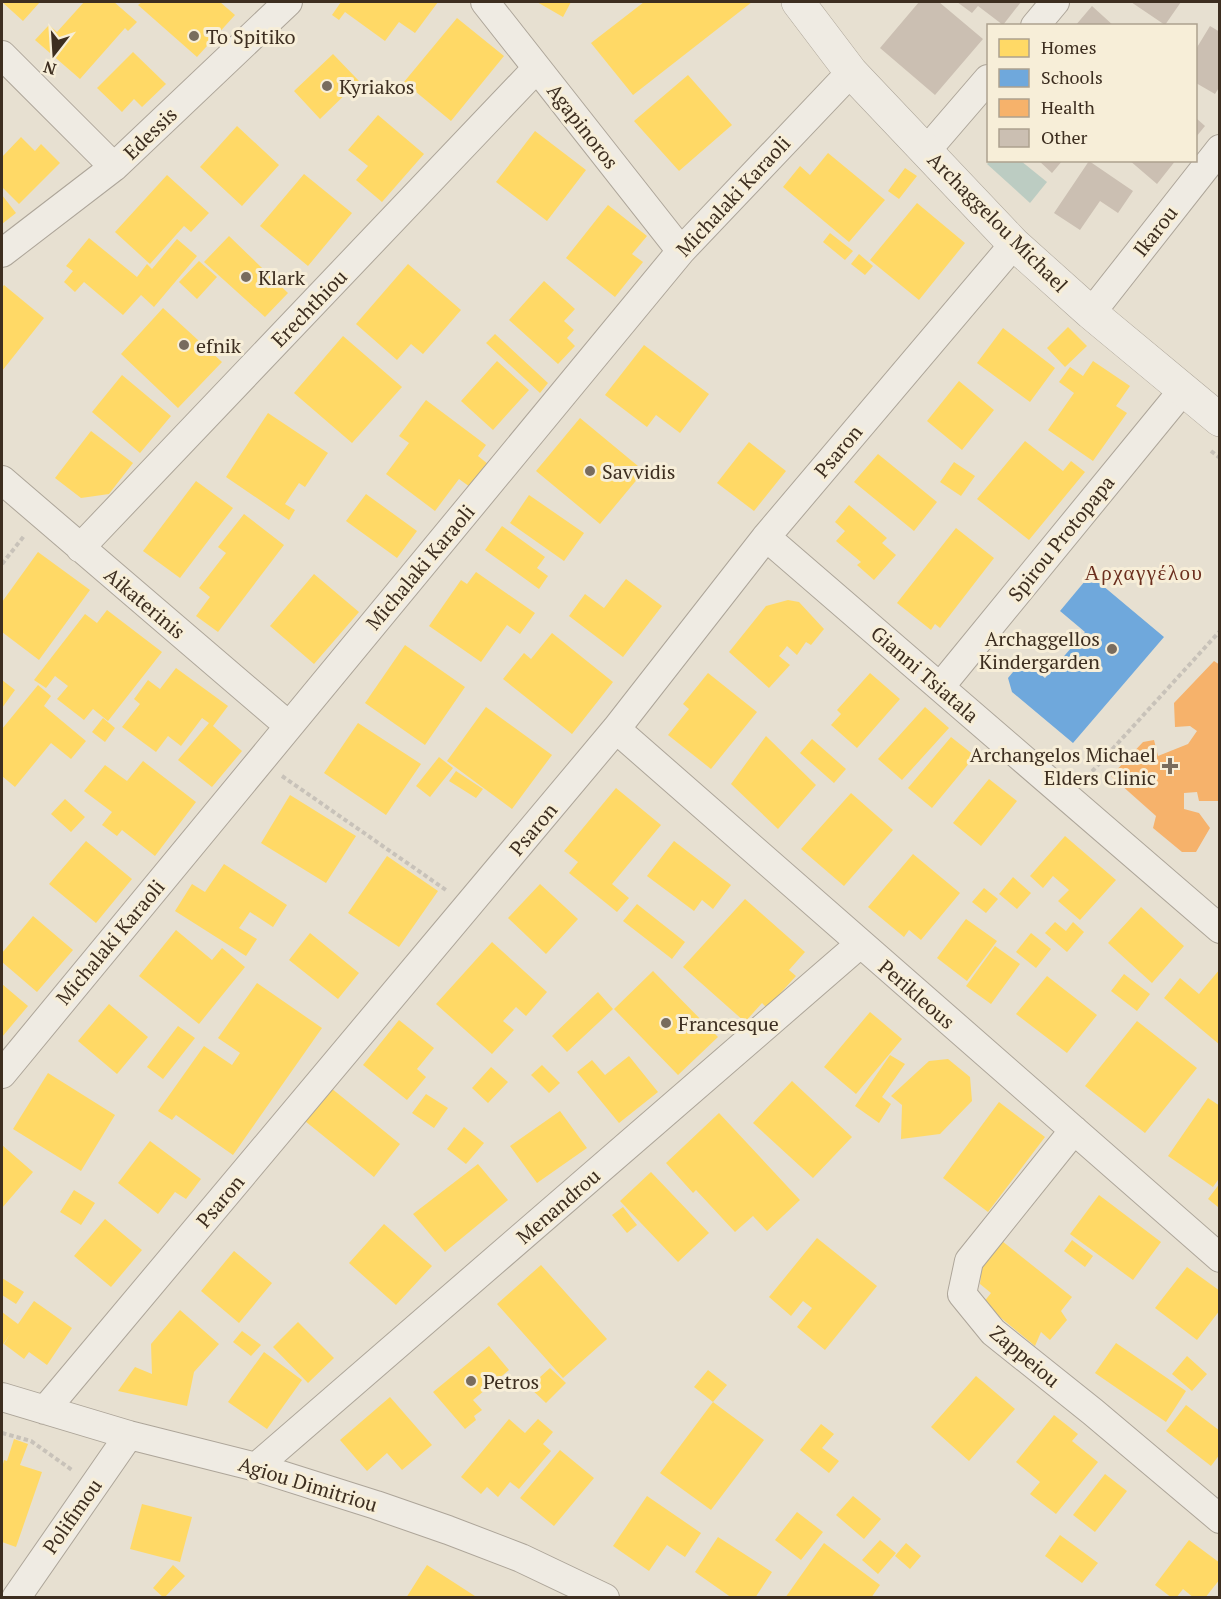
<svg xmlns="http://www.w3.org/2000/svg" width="1221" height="1599" font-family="'PT Serif',serif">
	<rect width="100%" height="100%" fill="#e7e0d1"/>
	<path fill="#bcccc2" d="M990,161H1021L1047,182L1030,203L987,164Z"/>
	<path fill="#ffd966" d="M2,2H40L23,21Z
		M84,2H114L137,22L128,31L125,28L80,79L35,40L49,25L57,32Z
		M142,2H220L235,15L197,57L138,5Z
		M341,2H438L415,33L399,22L385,41L345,12L339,20L332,15Z
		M537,2H571L563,17Z
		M644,2H752L633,95L591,43Z
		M457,18L504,56L451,121L404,82Z
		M133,52L166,84L142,107L134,99L122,112L97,88Z
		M333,54L359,81L320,119L294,91Z
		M688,75L732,125L679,171L634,121Z
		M378,115L424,154L382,202L356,180L368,166L348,150Z
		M237,126L279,165L242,206L200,167Z
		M535,131L586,170L547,221L496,182Z
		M21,137L35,151L41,144L60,163L19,204L2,187V157Z
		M828,153L885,200L849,242L783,187L800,166L810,175Z
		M905,168L917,176L899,199L888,191Z
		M304,174L352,213L308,266L260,226Z
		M167,175L209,213L191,232L184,226L150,264L115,232Z
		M2,195L16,213L2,224Z
		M917,203L965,243L919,300L870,260Z
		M608,205L647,236L632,254L643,262L615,297L566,258Z
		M830,233L853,251L845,260L823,242Z
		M229,236L288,293L265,317L204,262Z
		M89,238L137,277L147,264L152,269L177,239L197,256L154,307L141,295L123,315L84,282L75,292L64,282L73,271L66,266Z
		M859,254L873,266L865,275L851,264Z
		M199,261L217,277L197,299L179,282Z
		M408,264L461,310L423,354L411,344L397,360L356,324Z
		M544,281L575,309L564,321L574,330L567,338L575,346L558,364L509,320Z
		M4,285L44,318L2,371V288Z
		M163,308L222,362L178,408L121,354Z
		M1068,327L1087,346L1065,367L1047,348Z
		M1003,328L1055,368L1030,402L977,363Z
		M495,334L548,383L540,393L486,343Z
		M343,336L402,387L352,443L294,393Z
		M644,345L709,394L680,433L656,415L647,427L605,395Z
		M497,361L529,390L493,430L461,401Z
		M1093,361L1130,386L1116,406L1127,413L1093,461L1048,430L1074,393L1059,382L1070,367L1083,376Z
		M122,375L171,416L140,453L92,412Z
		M959,381L994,410L962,450L927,421Z
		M426,400L486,445L478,456L488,464L470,487L459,479L435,511L386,474L409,443L399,436Z
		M268,413L328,453L305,487L299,483L285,504L295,510L289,520L226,477Z
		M580,418L644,471L600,524L536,471Z
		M91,431L133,463L109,494L81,498L55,478Z
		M1025,441L1063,471L1071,461L1085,472L1029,540L977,499Z
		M749,442L786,471L754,511L717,483Z
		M878,454L937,502L914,531L854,482Z
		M954,462L975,476L961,496L940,482Z
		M196,481L233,508L180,578L143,551Z
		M366,494L417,531L397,558L346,521Z
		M529,495L584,533L564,561L510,523Z
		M849,505L887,538L882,543L896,555L874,580L857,565L861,562L836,541L845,531L835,522Z
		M244,514L284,545L218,632L196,616L210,597L199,588L226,553L218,547Z
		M502,526L545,557L537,568L548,576L539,589L485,550Z
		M956,528L994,558L940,628L935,624L931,630L897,603Z
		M38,552L90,590L39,660L2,632V602Z
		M476,572L535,613L520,634L507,625L481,662L429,626L461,580L467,584Z
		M314,574L359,612L314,664L270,626Z
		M626,579L662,606L623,657L569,616L585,594L604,608Z
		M788,600L799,602L824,629L811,645L806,642L797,655L787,646L784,650L779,656L790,665L769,688L729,652L766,606Z
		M107,610L162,652L108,721L93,709L84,720L57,699L68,686L55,676L46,688L34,680L85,614L97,623Z
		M552,633L613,682L572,734L503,679L524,653L531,659Z
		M405,645L465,687L425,745L365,703Z
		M176,668L228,706L213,726L242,751L212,787L178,760L209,723L202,718L181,746L168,736L156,752L122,727L140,704L134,699L148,680L160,689Z
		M708,673L757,712L711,769L668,735L689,709L683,704Z
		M870,673L900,699L857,748L831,725L841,714L837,710Z
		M2,680L15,690L2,708Z
		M38,685L51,696L44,706L86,741L71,759L51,743L15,787L2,776V729Z
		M486,707L552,755L512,809L447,761Z
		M925,707L949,728L902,780L878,759Z
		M103,718L115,728L105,742L92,732Z
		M358,723L421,764L386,815L324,773Z
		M766,736L816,785L778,829L731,784Z
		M951,737L975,756L932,808L908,788Z
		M812,739L846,769L834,783L800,753Z
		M439,757L453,768L430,797L416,786Z
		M143,761L196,802L155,856L122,830L117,836L102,825L112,812L84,791L105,765L127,781Z
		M456,771L483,789L476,798L449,781Z
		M989,779L1017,801L981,846L953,823Z
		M616,788L661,825L612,884L629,898L617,912L569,873L578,862L564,851Z
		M851,793L893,830L844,886L801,849Z
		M290,795L356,836L326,883L261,843Z
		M65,799L85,817L71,832L51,814Z
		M1065,836L1116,880L1080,920L1058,901L1069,890L1053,876L1043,888L1030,876Z
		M86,841L132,879L96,923L49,884Z
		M674,841L731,885L713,909L702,900L694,911L647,876Z
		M913,854L960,893L921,940L909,930L904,937L868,907Z
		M387,856L438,891L399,947L348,913Z
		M224,864L287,905L273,927L250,912L239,928L257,939L246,956L175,911L192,884L205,892Z
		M1013,877L1031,893L1017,909L999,894Z
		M540,884L578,919L546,954L508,918Z
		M984,888L998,899L986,913L972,902Z
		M745,899L805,952L789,970L796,976L767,1008L762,1003L745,1022L683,967Z
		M637,904L685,942L672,959L623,921Z
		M1141,907L1184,946L1152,983L1108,943Z
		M33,916L73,950L37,992L2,962V953Z
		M966,919L997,941L967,981L937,958Z
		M1055,922L1066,931L1073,922L1084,932L1067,952L1045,933Z
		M176,930L212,960L222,948L245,967L199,1024L139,976Z
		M310,933L359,973L338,999L289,960Z
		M1031,933L1051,949L1036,968L1016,952Z
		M492,942L547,992L526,1016L516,1007L503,1021L514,1030L492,1054L436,1004Z
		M995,946L1020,964L991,1004L966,986Z
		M1220,969V1045L1164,998L1180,978L1199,994Z
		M653,971L718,1037L678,1075L614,1009Z
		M1124,974L1150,994L1137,1011L1111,991Z
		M1047,976L1097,1015L1067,1053L1016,1014Z
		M257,983L322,1028L233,1155L176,1115L172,1120L158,1111L204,1046L232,1065L240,1053L218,1038Z
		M2,984L28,1006L2,1037Z
		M598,992L613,1009L567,1052L552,1036Z
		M109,1004L148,1037L117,1074L78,1041Z
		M870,1012L902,1039L856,1094L824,1067Z
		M399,1020L434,1048L417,1069L426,1077L407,1100L363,1065Z
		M1137,1021L1197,1068L1145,1133L1085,1086Z
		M178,1026L195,1038L163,1079L147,1067Z
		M890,1055L905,1064L882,1097L891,1104L879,1123L855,1106Z
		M629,1056L658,1092L619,1123L577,1072L592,1060L605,1075Z
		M948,1059L970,1077L972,1101L940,1134L901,1139L902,1105L891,1096L929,1061Z
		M542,1065L560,1083L549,1093L531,1075Z
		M491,1067L508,1082L488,1103L472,1088Z
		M48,1073L115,1115L81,1171L13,1129Z
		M792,1081L852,1137L813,1178L753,1123Z
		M331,1088L400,1144L374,1177L305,1121Z
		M426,1094L448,1108L434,1128L412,1113Z
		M1208,1098L1220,1106V1177L1213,1187L1168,1156Z
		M999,1102L1045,1137L988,1212L943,1178Z
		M560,1111L587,1148L537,1183L510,1146Z
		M719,1113L800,1200L767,1231L753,1216L735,1232L696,1190L693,1193L666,1163Z
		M464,1127L484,1143L466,1164L447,1149Z
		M150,1141L201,1179L186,1199L175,1192L158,1214L118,1183Z
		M2,1145L33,1172L2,1208Z
		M478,1164L508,1200L445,1252L413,1214Z
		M651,1172L709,1233L678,1262L620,1201Z
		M1220,1183V1204L1218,1207L1208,1199Z
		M74,1190L95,1203L81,1225L60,1212Z
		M1099,1195L1161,1242L1133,1280L1070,1234Z
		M623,1207L637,1225L627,1233L612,1215Z
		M105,1219L142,1250L111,1287L74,1256Z
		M384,1224L432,1266L396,1305L349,1263Z
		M817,1238L877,1286L825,1350L797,1327L812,1308L803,1301L791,1316L769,1297Z
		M1072,1240L1093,1256L1085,1267L1064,1251Z
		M1002,1241L1072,1297L1061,1311L1067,1320L1050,1340L1041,1332L1035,1346L983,1303L991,1293L980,1284L982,1266Z
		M234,1251L272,1283L239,1323L201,1291Z
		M541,1265L607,1339L563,1378L497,1304Z
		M1187,1267L1220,1291V1310L1197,1340L1155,1308Z
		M2,1278L24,1292L16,1304L2,1295Z
		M34,1301L72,1328L47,1365L29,1352L24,1359L4,1344L10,1334L2,1346V1312L18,1324Z
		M180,1310L219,1344L194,1372L187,1406L118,1391L135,1367L152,1374L151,1344Z
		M298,1322L334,1358L308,1383L273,1347Z
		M242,1331L261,1345L251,1356L233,1342Z
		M1116,1343L1186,1391L1166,1422L1095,1373Z
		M489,1346L509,1370L473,1400L482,1410L474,1416L476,1420L465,1429L433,1392Z
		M264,1352L302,1380L267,1429L228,1402Z
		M1187,1356L1207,1374L1192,1391L1172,1374Z
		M550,1368L566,1383L546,1403L529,1387Z
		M708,1370L727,1385L713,1402L694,1387Z
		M976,1376L1015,1409L969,1461L931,1427Z
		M390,1397L432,1445L402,1470L387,1453L367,1471L340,1440Z
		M713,1402L764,1440L711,1510L660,1473Z
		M1186,1405L1220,1431V1454L1211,1466L1166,1431Z
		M1054,1415L1078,1434L1072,1441L1098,1462L1056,1514L1030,1494L1040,1482L1016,1462Z
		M509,1419L525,1433L538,1419L553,1432L543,1444L551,1451L519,1489L510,1482L498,1497L487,1487L481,1494L461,1477Z
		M821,1424L834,1434L822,1448L839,1461L829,1473L800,1450Z
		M14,1439L28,1444L20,1465L42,1472L16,1547L2,1542V1468L4,1460L7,1461Z
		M560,1450L594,1478L554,1526L520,1498Z
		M1105,1474L1127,1491L1095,1532L1073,1515Z
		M647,1496L701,1533L685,1557L667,1545L649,1571L613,1546Z
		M853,1496L881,1519L864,1539L836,1515Z
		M142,1504L192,1517L180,1562L130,1549Z
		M797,1512L823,1532L801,1560L775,1540Z
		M1060,1535L1098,1563L1082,1583L1045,1556Z
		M718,1537L772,1572L755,1598H732L695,1572Z
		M880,1540L896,1553L878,1574L862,1560Z
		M1189,1540L1220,1563V1579L1205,1598H1194L1183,1589L1176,1598H1172L1155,1585Z
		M824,1543L880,1585L871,1598H785Z
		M906,1543L921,1556L910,1569L895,1556Z
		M173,1565L185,1576L164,1598L153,1588Z
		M427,1565L478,1598H406Z"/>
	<path fill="#6fa8dc" d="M1090,575L1164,637L1073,743L1012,692L1008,678L1023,660L1045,678L1085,632L1060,611Z"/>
	<path fill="#f6b26b" d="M1214,661L1220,665V801H1199L1197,792L1184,793V809L1199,813L1210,828L1196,852H1182L1153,828L1156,816L1111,776L1143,742L1154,740L1158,756L1188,744L1197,731L1190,726L1175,727L1174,703Z"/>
	<path fill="#cbbfb2" d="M919,2H939L983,39L935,95L880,48Z
		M957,2H1021L1003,25L978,6L972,13Z
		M1131,2H1181L1165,25Z
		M1092,6L1114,26H1075Z
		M1210,26L1220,32V86L1215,94L1196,83V49Z
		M1196,118L1205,126L1196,137Z
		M1038,160H1063L1052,173Z
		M1129,160H1176L1157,184Z
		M1089,161L1133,191L1118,213L1100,201L1080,230L1054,213Z"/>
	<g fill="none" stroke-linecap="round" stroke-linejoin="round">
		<g stroke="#ada599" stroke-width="30">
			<path id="minor" d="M485,2L681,251
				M1035,26L1055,2
				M2,55L114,167
				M926,151L988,79
				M2,253L114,167L288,2
				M1091,313L1220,149
				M2,480L289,726
				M766,537L1220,929
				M80,548L537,68
				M940,687L1183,390
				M616,729L1220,1258
				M2,1074L681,251L851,72
				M1074,1130L969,1261L962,1294L993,1332L1093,1412L1220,1519
				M2,1397L129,1435L256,1467L376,1505L448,1530L521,1558L605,1598
				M45,1410L616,729L766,537L1014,244
				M256,1467L860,944
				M16,1598L129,1435"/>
		</g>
		<g stroke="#ada599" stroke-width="34">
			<path id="tertiary" d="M798,2L851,72L1014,244L1091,313L1220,420"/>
		</g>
		<path stroke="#c8c2b9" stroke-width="4" stroke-dasharray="4.5 3" stroke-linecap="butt" d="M1211,451L1220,458
			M2,564L24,536
			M282,776L446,890
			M1087,777L1220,631
			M2,1433L31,1441L72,1470"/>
		<use href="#minor" stroke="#efebe3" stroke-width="28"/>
		<use href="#tertiary" stroke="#efebe3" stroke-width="33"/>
	</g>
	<g fill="#786c5e" stroke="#f7eed8" stroke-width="2">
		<circle cx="194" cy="36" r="6"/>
		<circle cx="327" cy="86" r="6"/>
		<circle cx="246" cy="277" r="6"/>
		<circle cx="184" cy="345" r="6"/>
		<circle cx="590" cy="471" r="6"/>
		<circle cx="1112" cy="649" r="6"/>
		<path d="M1167 757h6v6h6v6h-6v6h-6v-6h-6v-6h6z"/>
		<circle cx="666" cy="1023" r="6"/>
		<circle cx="471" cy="1381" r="6"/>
	</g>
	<g text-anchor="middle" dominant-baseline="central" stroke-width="6" stroke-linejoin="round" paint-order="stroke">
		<g font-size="20" fill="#3d2e20" stroke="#f7eed8" text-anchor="start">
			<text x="206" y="36">To Spitiko</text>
			<text x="339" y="86">Kyriakos</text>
			<text x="258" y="277">Klark</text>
			<text x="196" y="345">efnik</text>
			<text x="602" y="471">Savvidis</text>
			<text x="1100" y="638" text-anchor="end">Archaggellos<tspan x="1100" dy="23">Kindergarden</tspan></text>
			<text x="1156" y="754" text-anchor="end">Archangelos Michael<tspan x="1156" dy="23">Elders Clinic</tspan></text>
			<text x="678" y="1023">Francesque</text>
			<text x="483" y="1381">Petros</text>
		</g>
		<g font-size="20" fill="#3d2e20" stroke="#f7eed8">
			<text transform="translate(583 126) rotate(52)">Agapinoros</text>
			<text transform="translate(150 133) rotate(-44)">Edessis</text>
			<text transform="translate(733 196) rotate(-47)">Michalaki Karaoli</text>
			<text transform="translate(998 222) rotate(45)">Archaggelou Michael</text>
			<text transform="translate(1155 231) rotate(-52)">Ikarou</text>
			<text transform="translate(309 308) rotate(-46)">Erechthiou</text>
			<text transform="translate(838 451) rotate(-50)">Psaron</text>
			<text transform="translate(1061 538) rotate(-51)">Spirou Protopapa</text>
			<text transform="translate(420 567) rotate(-50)">Michalaki Karaoli</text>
			<text transform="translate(145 603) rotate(40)">Aikaterinis</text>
			<text transform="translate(925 674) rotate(41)">Gianni Tsiatala</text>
			<text transform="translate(533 829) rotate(-50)">Psaron</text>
			<text transform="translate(110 942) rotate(-50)">Michalaki Karaoli</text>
			<text transform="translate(917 994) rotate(41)">Perikleous</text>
			<text transform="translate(220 1201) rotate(-50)">Psaron</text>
			<text transform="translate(558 1206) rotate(-41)">Menandrou</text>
			<text transform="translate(1025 1356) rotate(40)">Zappeiou</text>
			<text transform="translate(308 1484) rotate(17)">Agiou Dimitriou</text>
			<text transform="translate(72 1516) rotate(-55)">Polifimou</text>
		</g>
		<g font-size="21" letter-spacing="1.5" fill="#6b2e1e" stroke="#f7eed8">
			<text x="1144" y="572">Αρχαγγέλου</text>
		</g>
	</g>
	<rect width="1221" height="1599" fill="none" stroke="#3d2e20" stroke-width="6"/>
	<rect x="987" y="24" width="210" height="138" fill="#f7eed8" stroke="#ada18e" stroke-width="1.5"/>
	<rect x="999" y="39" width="30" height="18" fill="#ffd966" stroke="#ada18e" stroke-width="1.5"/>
	<text x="1041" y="54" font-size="18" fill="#3d2e20">Homes</text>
	<rect x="999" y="69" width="30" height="18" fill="#6fa8dc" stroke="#ada18e" stroke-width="1.5"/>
	<text x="1041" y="84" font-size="18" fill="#3d2e20">Schools</text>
	<rect x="999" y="99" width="30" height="18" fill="#f6b26b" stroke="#ada18e" stroke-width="1.5"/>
	<text x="1041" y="114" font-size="18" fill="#3d2e20">Health</text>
	<rect x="999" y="129" width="30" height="18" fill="#cbbfb2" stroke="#ada18e" stroke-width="1.5"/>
	<text x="1041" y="144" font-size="18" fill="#3d2e20">Other</text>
	<g transform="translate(54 54) rotate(197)" stroke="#f7eed8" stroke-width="4.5" paint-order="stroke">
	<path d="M0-4.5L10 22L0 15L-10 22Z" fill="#3d2e20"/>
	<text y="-9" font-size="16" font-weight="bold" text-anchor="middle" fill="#3d2e20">N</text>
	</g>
</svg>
